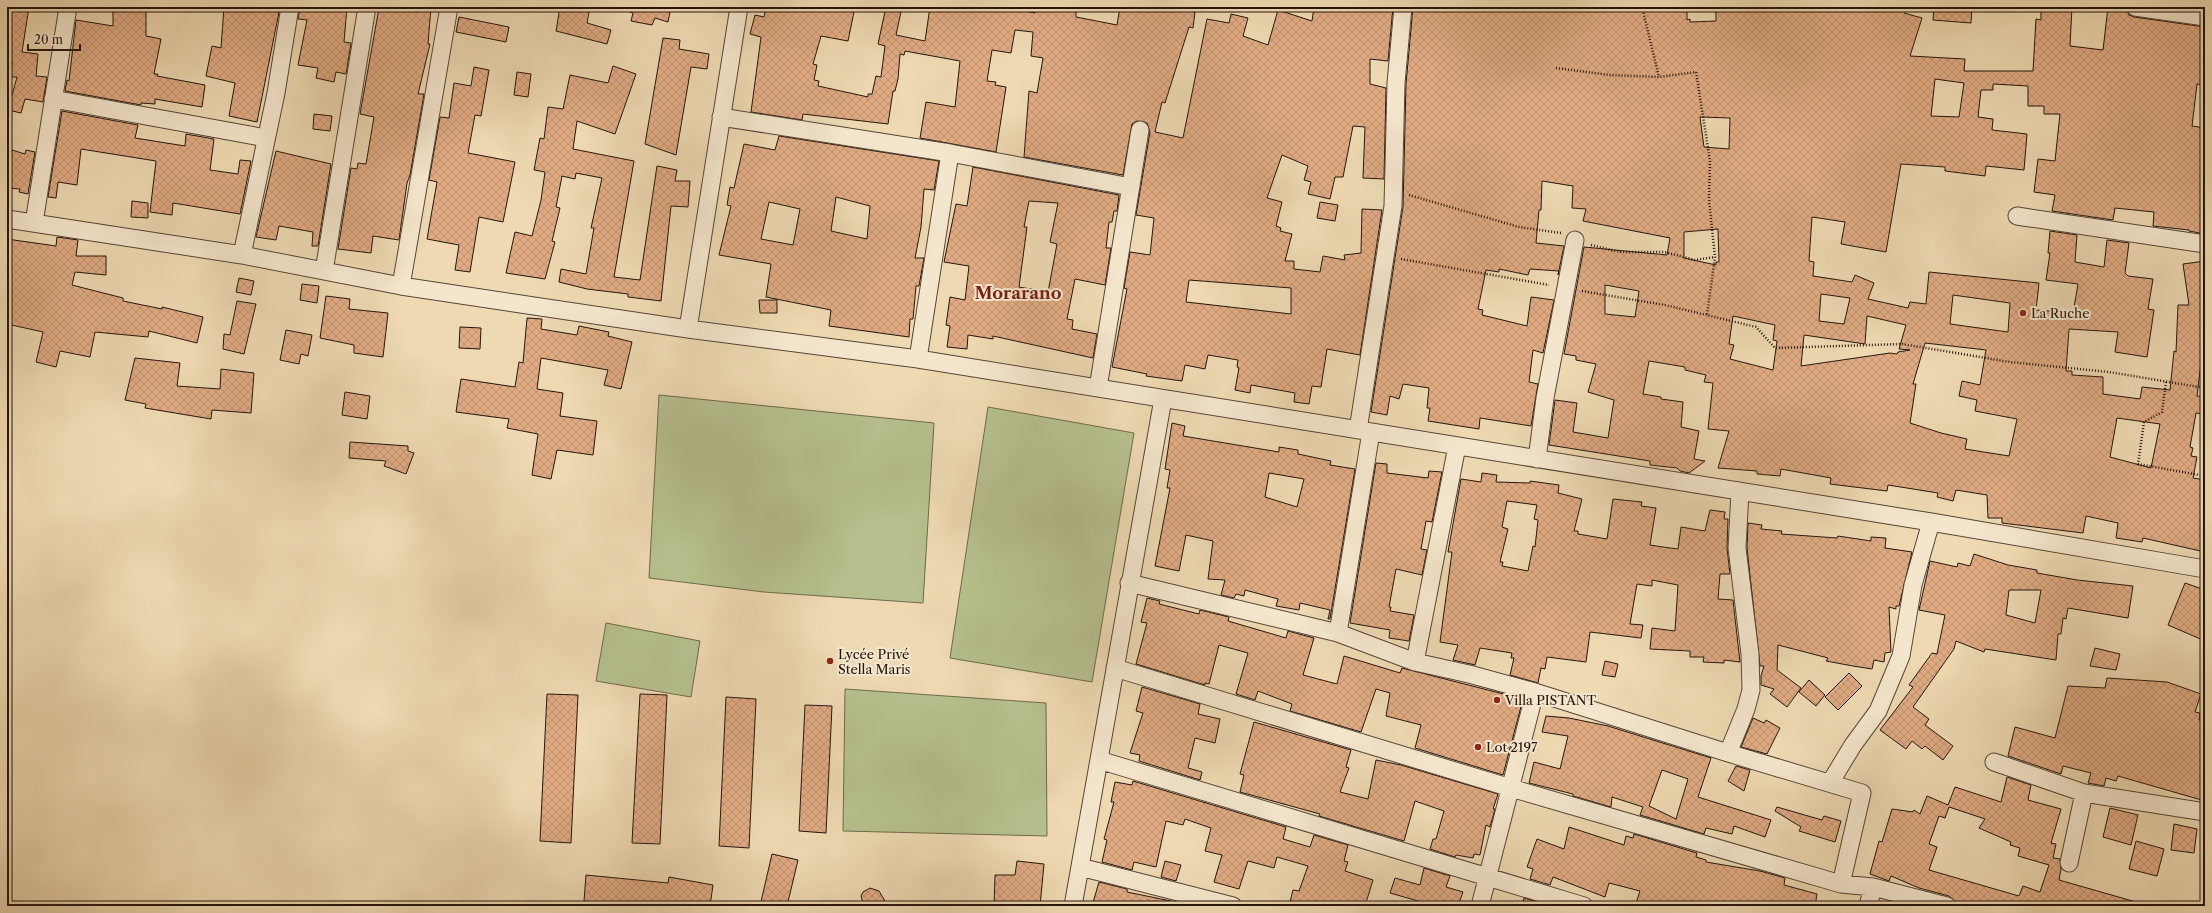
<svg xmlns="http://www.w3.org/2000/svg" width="2212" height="913" font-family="'Libre Caslon Text',serif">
	<defs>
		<pattern id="building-cross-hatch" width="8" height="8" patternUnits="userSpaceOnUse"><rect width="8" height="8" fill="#e0ab83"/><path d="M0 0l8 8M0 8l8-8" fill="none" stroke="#c09270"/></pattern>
	</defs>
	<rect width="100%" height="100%" fill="#eed9b2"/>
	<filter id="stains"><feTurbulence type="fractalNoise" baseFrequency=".005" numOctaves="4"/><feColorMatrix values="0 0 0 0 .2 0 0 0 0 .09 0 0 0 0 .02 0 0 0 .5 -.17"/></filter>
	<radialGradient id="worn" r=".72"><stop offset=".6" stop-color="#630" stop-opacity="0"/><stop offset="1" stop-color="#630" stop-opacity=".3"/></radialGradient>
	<path fill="#b6c08e" stroke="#6d6a4e" d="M659,395L934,423L923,603L764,592L649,578Z
		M988,407L1134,433L1092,682L950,658Z
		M606,623L700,641L691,697L596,681Z
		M845,689L1046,703L1047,836L843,831Z"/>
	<path fill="url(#building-cross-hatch)" stroke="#24150e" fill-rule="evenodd" d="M9,7H29L22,52L38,54L36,76L47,77L43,102L25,99L21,113L8,110L17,77H11L12,61L7,60Z
		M113,7H146V36L161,39L154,74H158L157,76L205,85L202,107L155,99V104L141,103V105L65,91L67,80L69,81L76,20L113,26Z
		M224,7H280L257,122L229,116L235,83L206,76L212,46L221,48Z
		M300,7H347L344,42L351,43L346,74L336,72L334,82L316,78L318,68L298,65L307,20L298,19Z
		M419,7H431L428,44H430L418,94H424L410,175L407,183L399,240L373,236L371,253L338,249L351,168L357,169L358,163L366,164L374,117L360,114L379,8L418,12Z
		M560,7H590L587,23L611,30L607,44L556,31Z
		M631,7H671L668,22L655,18L652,25L631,21L633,13L630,12Z
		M766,7H855L848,41L821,36L813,64L817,65L814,80L819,81L818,86L868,97V94H872L876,76L881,77L885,46L878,44L886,7H902L896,35L925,41L930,7H1005L1035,13L1036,7H1076V17L1117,25L1120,7H1156L1195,12L1193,28L1189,27L1165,103L1162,102L1155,132L1183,138L1207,19L1229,23L1231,14L1248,18L1243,36L1268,45L1278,10L1312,21L1314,7H1393L1388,61L1370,59V84L1386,88L1384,179L1363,178L1365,127L1353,126L1343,177H1335L1330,199L1308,194L1311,182L1304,180L1308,166L1282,155L1267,198L1282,202L1276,226L1281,228L1280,231L1292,234L1285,261H1294V269L1320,272L1323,256L1345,260L1344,255L1361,253L1362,209L1382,210L1360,355L1327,349L1321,387L1312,386L1309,404L1294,402L1295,393L1251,385L1250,393L1235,390L1239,368L1237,367L1238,360L1208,355L1205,369L1185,365L1182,381L1146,376L1147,374L1112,367L1127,289L1124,288L1130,252L1150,255L1154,218L1136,215L1150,132L1147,123L1137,121L1132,124L1123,175L1024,157L1029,91L1037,93L1043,58L1031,56L1033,32L1015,30L1011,53L992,50L987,81L996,82L995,85L1006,87L996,152L920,138L926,102L955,107L960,61L905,51L904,55L900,54L898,79L895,91H893L888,124L803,114L802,120L751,112L761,37L750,34L755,15L764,17ZM1189,280L1291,288V314L1186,302Z
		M1413,7H1687V20L1690,19V22L1716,21V7H1896L1905,10L1904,13L1922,18L1910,56L1965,59L1964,71H2033L2036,19L2041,20V7H2072L2070,46L2103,50L2108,7H2125L2129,15L2134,17L2205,27V85L2197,84L2192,126L2205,128V234L2189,231V230L2153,226L2154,212L2115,208L2113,220L2052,211L2055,195L2034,192L2038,159L2055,161L2060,114H2044V106H2028V86L1993,84V90H1981L1978,117L1993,119L1992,130L2027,134L2024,170L1986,166L1985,176L1945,171V167L1901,164L1886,252L1841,244L1845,222L1812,217L1809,261L1814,262L1813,276L1852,282L1855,275L1874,283L1868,299L1908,308L1910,302L1926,304L1929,272L2039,283L2036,310L2073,313L2078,284L2046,280L2050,253H2048L2050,231L2077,235L2075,262L2104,267L2107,240L2129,243L2125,273L2128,276L2153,279L2148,309L2154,310L2147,357L2115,352L2118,332L2069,329L2066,371H2072V375L2103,377V394L2140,399L2142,387L2170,390L2174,351L2176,352L2178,305H2189L2183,264L2205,261V290L2201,291L2202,355L2197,396L2205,397V405L2204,414L2196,413L2190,447L2193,448L2191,456L2197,457L2193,478L2205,480V552L2143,538L2142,542L2116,538L2118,523L2086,516L2083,533L2002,523V518H1988L1987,495L1956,490L1953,501L1937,497L1938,493L1888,485L1887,491L1830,484L1831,478L1781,469L1780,476L1757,474V471L1718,468L1729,431L1708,429L1713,383L1704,382L1706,375L1685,370V367L1649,361L1643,394L1661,397V399L1683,402L1681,427L1699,431L1694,459L1705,461L1689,473L1680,471L1677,468L1650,465V461L1549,445L1555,400L1577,403L1573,432L1608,438L1614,400L1588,392L1596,364L1576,360V356L1564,354L1584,247L1667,255L1670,238L1583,221L1586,209L1572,208L1573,186L1542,181L1541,210H1539L1536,243L1564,246L1558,275L1559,271L1530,269L1528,275L1499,269V272L1486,270L1478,309L1483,310L1482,315L1527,326L1531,297L1554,300L1543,353L1533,350L1529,382L1538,384L1531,426L1480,418L1479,429L1428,421L1430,408H1427L1429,388L1403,384L1399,399L1390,396L1387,415L1371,412L1403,207L1406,84ZM1935,79L1964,83L1959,117L1931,116ZM1700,117L1730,118L1729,149L1704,147ZM1718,229L1719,262H1716V265L1684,258V232ZM1605,285L1639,291L1635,317L1605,314ZM1821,294L1850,298L1844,324L1819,321ZM1953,295L2010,303L2008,332L1950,324ZM1733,316L1775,325L1773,340L1777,341L1773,370L1730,359L1734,345L1729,344ZM1867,316L1906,325L1899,349L1910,350L1898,352L1897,354L1890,353L1801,366L1804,335L1865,344ZM1925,343L1986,350L1980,385L1962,381L1959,396L1977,400L1975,411L2017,419L2009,456L1965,449L1967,439L1941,433L1910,423L1916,384H1913ZM2117,418L2160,424L2151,468L2110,457Z
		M1934,7H1972L1971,23L1933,20Z
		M459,17L509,27L506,42L456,32Z
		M663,38L680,40L679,49L709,54L707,69L691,67L676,155L645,144Z
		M613,66L636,74L615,134L577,121L573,149L634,161L614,277L640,280L657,166L677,170L675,181H690L688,207L671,206L661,301L628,297V294L587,289L559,282L561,269L586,274L594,228H591L602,178L576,173L575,179L562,176L556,207L560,208L552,241L555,242L545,279L506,273L515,232L532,236L541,200L545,172L534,170L540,138L544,139L548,107L563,109L570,75L608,83Z
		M474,67L489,70L481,116L475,115L468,153L515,162L503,222L479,217L470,272L455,270L459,245L427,239L437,182L429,180L440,117L449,118L454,83L471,86Z
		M517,72L531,74L528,97L514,95Z
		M62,111L138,125L135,138L185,146L186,134L214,139L210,170L238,174L240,160L251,161L240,214L173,203L172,215L150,212L156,161L81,149L77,185L58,182L56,198L48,197Z
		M314,114L332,116L330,131L313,129Z
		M779,136L939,161L934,190L924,189L921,227L915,258H924L919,286H916L913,319H910L909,337L829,326L831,310L766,297L771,264L719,255L731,206L727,205L730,187L734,188L744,144L775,150ZM836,197L870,206L867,239L831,231ZM769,202L800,209L793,245L761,239Z
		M12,150L25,154L26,150L35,152L28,194L19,192L20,189L7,188V172Z
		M276,151L331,164L318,246H312L313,232L279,226L276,240L256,237Z
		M973,167L1119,195L1117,211H1114L1112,222H1109L1106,248H1111L1105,285L1075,279L1067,319L1073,320L1072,329L1097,334L1093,358L993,336V339L968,335L967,349L947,347L950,326L946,325L950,297L965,300L969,266L944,262L956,204L967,206ZM1029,201L1058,203L1050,242L1057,244L1048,292L1019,287L1027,227H1024Z
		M132,201L148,203V218L131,217Z
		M1320,202L1338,205L1335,221L1317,218Z
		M57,237L78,240L76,256H106V275L75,272L72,285L123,298V301L162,309V307L203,317L197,343L149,331L148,337L95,332L90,357L60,351L56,367L36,362L43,332L7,324V239L56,246Z
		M239,278L254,281L251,295L236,292Z
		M302,284L319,286L317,303L300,300Z
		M326,296L350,299L349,309L388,313L383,357L354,353V345L320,338Z
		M759,300H777V313H760Z
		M237,301L256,304L244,354L223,349L224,334L230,335Z
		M527,318L542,319L541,329L577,335L579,326L609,332L608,336L632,342L621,389L604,385L608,370L541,358L537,389L563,393L560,416L597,421L593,455L557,450L551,479L532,475L538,434L507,428L509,419L456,412L461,379L515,387L519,362L523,363Z
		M460,327L481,328L480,349L459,348Z
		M286,330L312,335L308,356L301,354L299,364L280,360Z
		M135,358L180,363L177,386L220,389L221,369L254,373L251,413L212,410L211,419L145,408L146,404L125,400Z
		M345,392L370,396L367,419L342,415Z
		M1172,423L1185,426L1183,436L1279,452V447L1298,450V454L1331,461L1330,465L1355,469L1330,619H1328L1330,610L1300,603L1299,610L1276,606L1278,599L1245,590L1244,596L1236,594L1234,598L1221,595L1225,580L1208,579L1213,541L1186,535L1179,571L1155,566L1170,488H1167L1170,470L1165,469ZM1269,473L1304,479L1297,507L1265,497Z
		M350,442L408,446V451L414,453L406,474L384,466L386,461L349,458Z
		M1376,463L1387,464V473L1428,478L1429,471L1442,472L1432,522L1426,521L1421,549L1427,550L1422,575L1396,569L1389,607H1391L1390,611L1414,615L1409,641L1389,638L1390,630L1350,623Z
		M1482,473L1497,475L1496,482L1530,483V481L1559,485L1558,493L1582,499L1574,531H1578V534L1607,539L1613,499L1642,502L1641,506L1656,508L1650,545L1663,547L1678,549L1681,527L1705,531L1710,510L1725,512L1724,519H1728L1727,548L1730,574H1720L1718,599L1733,600L1740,662L1724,660V663L1703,662L1704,657H1690V651L1650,649L1652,628L1675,631L1678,585L1652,580V586L1637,584L1630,624L1643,625L1641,638L1590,632L1586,662L1547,657L1545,669L1541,668L1538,683L1510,675L1514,658H1511L1512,653L1480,648L1475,665L1453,660L1458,645L1440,642L1452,552H1448L1461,479L1481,482ZM1507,501L1537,505L1534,519L1538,520L1535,547L1533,546L1528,571L1502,566L1503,562H1500L1508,529L1502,527Z
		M1748,523L1762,525L1761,529L1782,531L1781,534L1837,538L1838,536L1871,541V537L1886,538L1885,548L1912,552L1899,606H1896V609L1889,607L1891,652L1885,653L1884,662L1874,660L1872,669L1853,666L1826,661L1828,658L1778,645L1777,670L1801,688L1787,707L1770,694L1774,689L1761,685V676L1764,666H1760L1747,548Z
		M1974,554L2008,565L2037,570V573L2077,580L2133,586L2128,618L2068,608L2066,619L2063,618L2061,634H2058L2056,660L1985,649L1984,652L1956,641L1954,649L1913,707L1929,719L1925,725L1953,746L1943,760L1925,746L1922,749L1912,741L1906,749L1880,730L1913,687L1909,685L1932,653L1937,654L1945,615L1919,610L1930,561L1957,567L1958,563L1970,566ZM2009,590H2041L2035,623L2006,615Z
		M2185,583L2205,590V641L2168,625Z
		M1147,598L1160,601L1159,604L1199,614L1200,610L1229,617L1228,621L1286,638L1288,631L1314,638L1303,675L1337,684L1344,656L1400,673L1402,668L1523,699L1503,775L1415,748L1421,725L1386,716L1390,693L1376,689L1361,732L1290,711L1292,704L1258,691L1255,700L1236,694L1248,653L1219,645L1209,684L1205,683V685L1136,664L1147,623L1141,622Z
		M2095,648L2120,654L2116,670L2090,666Z
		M1605,661L1618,664L1615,677L1602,675Z
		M1849,673L1862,686L1838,710L1825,697Z
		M2107,678L2167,682L2201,694L2195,712L2200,713L2199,720L2205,722V801L2118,776L2116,781L2106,778L2104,786L2088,783L2091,773L2063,766L2061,774L2008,756L2015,727L2055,738L2068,686L2105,688Z
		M1809,680L1825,695L1816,706L1799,692Z
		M1142,687L1200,704L1198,714L1220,719L1215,743L1195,738L1188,768L1202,772L1200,780L1139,761L1140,755L1130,753L1143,713L1136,711Z
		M547,694L578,695L571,843L540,841Z
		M640,694L667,695L660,844L632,843Z
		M726,697L756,699L749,848L719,846Z
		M805,705L832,706L826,833L799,831Z
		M1546,716L1569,718L1608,726L1711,758L1698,797L1771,820L1765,837L1734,826L1732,834L1706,828L1704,834L1640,815L1643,807L1612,797L1611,807L1573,796V794L1529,783L1534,762L1560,769L1568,736L1542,732ZM1662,770L1688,779L1676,819L1649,806Z
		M1753,718L1764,723L1766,720L1780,728L1767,754L1741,747Z
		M1254,722L1351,750L1346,767L1349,768L1340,792L1368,799L1376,760L1401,765L1498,794L1493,809H1495L1490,827L1486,825L1480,855L1474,854L1473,858L1456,855L1455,857L1430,849L1433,839H1436L1444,811L1415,801L1404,841L1319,816L1320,814L1240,792L1244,775L1240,774Z
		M1736,766L1750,770L1744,791L1728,781Z
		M2007,777L2031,785L2028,800L2061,809L2051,843L2056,844L2053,858L2060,859L2061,869L2059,880L2136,902L2135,906H1966L1956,903L1949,896L1919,888L1891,876L1889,881L1870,874L1879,841L1882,842L1892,809L1913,812L1914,810L1920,814L1927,796L1948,805L1955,787L2001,802ZM1949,807L1985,819L1979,828L2011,842L2010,845L2020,848L2018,856L2049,865L2040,892L2023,886L2019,896L1929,870L1937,847L1929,844L1939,816L1945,818Z
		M1133,781L1286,827L1283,839L1310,847L1314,835L1348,845L1344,861L1348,862L1345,871L1373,880L1365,906H1289L1293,890L1299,891L1308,866L1277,857L1274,868L1248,861L1239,889L1214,882L1222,855L1205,851L1211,828L1185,819L1183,825L1166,821L1156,867L1134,862L1132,870L1102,862L1107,840L1104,839L1114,802H1111L1115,782L1132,785Z
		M1777,807L1822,820L1824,816L1841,821L1835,842L1799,831L1801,827L1775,811Z
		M2110,808L2138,815L2131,845L2103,837Z
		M2174,824L2197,829L2194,853L2171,850Z
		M1569,827L1624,845L1626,836L1633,838L1634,834L1697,853L1696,857L1706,860V862L1760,871L1785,878L1784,885L1817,894L1815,906H1635L1640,891L1609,883L1605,897L1553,877L1550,885L1530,879L1533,869L1527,867L1537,839L1564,849Z
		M2136,841L2164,849L2157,876L2129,869Z
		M772,854L798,860L787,906H760Z
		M1017,861L1044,864L1040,906H994L995,875H1015Z
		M1165,861L1181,865L1176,881L1161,877Z
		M1424,868L1450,876L1446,887L1463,892L1458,906H1416L1418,901L1390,893L1395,878L1420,885Z
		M586,875L668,883L669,877L713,885L710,906H642L584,901Z
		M1099,882L1127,889V892L1171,901L1169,906H1092Z
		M870,888L879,891L888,906H864L861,896L863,892Z
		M1524,898L1538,902L1537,906H1522Z"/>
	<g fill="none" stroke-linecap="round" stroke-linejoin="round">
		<g stroke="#564637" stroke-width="19">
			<path id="minor" d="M2135,7L2205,17
				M53,99L266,138
				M721,117L950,153L1131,187
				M2017,216L2205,244
				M7,219L242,255L401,286L688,329L918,359L1931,522L2205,569
				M34,223L68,7
				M242,255L276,93L290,7
				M324,271L367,7
				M401,286L449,7
				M688,329L739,7
				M918,359L950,153
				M1098,388L1140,130
				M1358,430L1393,206L1396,83L1403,7
				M1537,459L1545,398L1575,240
				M1129,583L1338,633L1415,662L1469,674L1535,692L1728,753L1862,793L1841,884
				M1338,633L1371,432
				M1415,662L1457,446
				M1115,668L1511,788L1841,884L1873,887L1947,906
				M1728,753L1746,709L1751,690L1750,654L1737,548L1740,491
				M1099,760L1584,906
				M1994,762L2084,793L2205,812
				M1830,783L1853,745L1878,711L1901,656L1913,585L1931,522
				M2069,863L2084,793
				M1080,867L1233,906
				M1073,906L1163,399
				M1480,906L1535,692
				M1868,906L1873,887"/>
		</g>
		<path stroke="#24150e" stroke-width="2.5" stroke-dasharray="1 2" stroke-linecap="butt" d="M1642,7L1659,77
			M1556,68L1610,75L1659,77L1696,72L1710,161L1709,200L1715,257L1707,315
			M1409,195L1519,227L1561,233
			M1591,245L1620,252H1664L1695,260L1715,257
			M1401,259L1549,285
			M1582,291L1665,305L1756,327L1775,348L1902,344L2010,362L2109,372L2205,388
			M2166,382L2162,412L2144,422L2138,464L2205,476"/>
		<use href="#minor" stroke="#f4e6cd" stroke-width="17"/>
	</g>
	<g fill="#8f2418" stroke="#f4e6cd" stroke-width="1.5">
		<circle cx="2023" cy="313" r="4"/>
		<circle cx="830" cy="661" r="4"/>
		<circle cx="1497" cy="700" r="4"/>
		<circle cx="1478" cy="747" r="4"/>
	</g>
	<g text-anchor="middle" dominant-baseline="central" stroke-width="4" stroke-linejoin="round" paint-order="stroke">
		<g font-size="13" fill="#24150e" stroke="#f4e6cd" text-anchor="start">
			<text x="2031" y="313">La Ruche</text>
			<text x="838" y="654">Lycée Privé<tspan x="838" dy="15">Stella Maris</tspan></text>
			<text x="1505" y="700">Villa PISTANT</text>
			<text x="1486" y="747">Lot 2197</text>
		</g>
		<g font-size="17" font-weight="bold" fill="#7a1f14" stroke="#f4e6cd">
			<text x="1018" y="293">Morarano</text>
		</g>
	</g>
	<rect width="2212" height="913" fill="none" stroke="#eed9b2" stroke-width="24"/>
	<rect x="8" y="8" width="2196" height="897" fill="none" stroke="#24150e" stroke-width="2"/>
	<rect x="12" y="12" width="2188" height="889" fill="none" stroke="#24150e"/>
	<path d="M28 44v6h52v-6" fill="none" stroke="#24150e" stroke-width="2"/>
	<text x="34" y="44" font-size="12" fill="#24150e" stroke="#f4e6cd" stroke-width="3" paint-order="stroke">20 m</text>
	<rect width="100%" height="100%" filter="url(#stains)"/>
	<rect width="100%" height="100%" fill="url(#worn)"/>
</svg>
